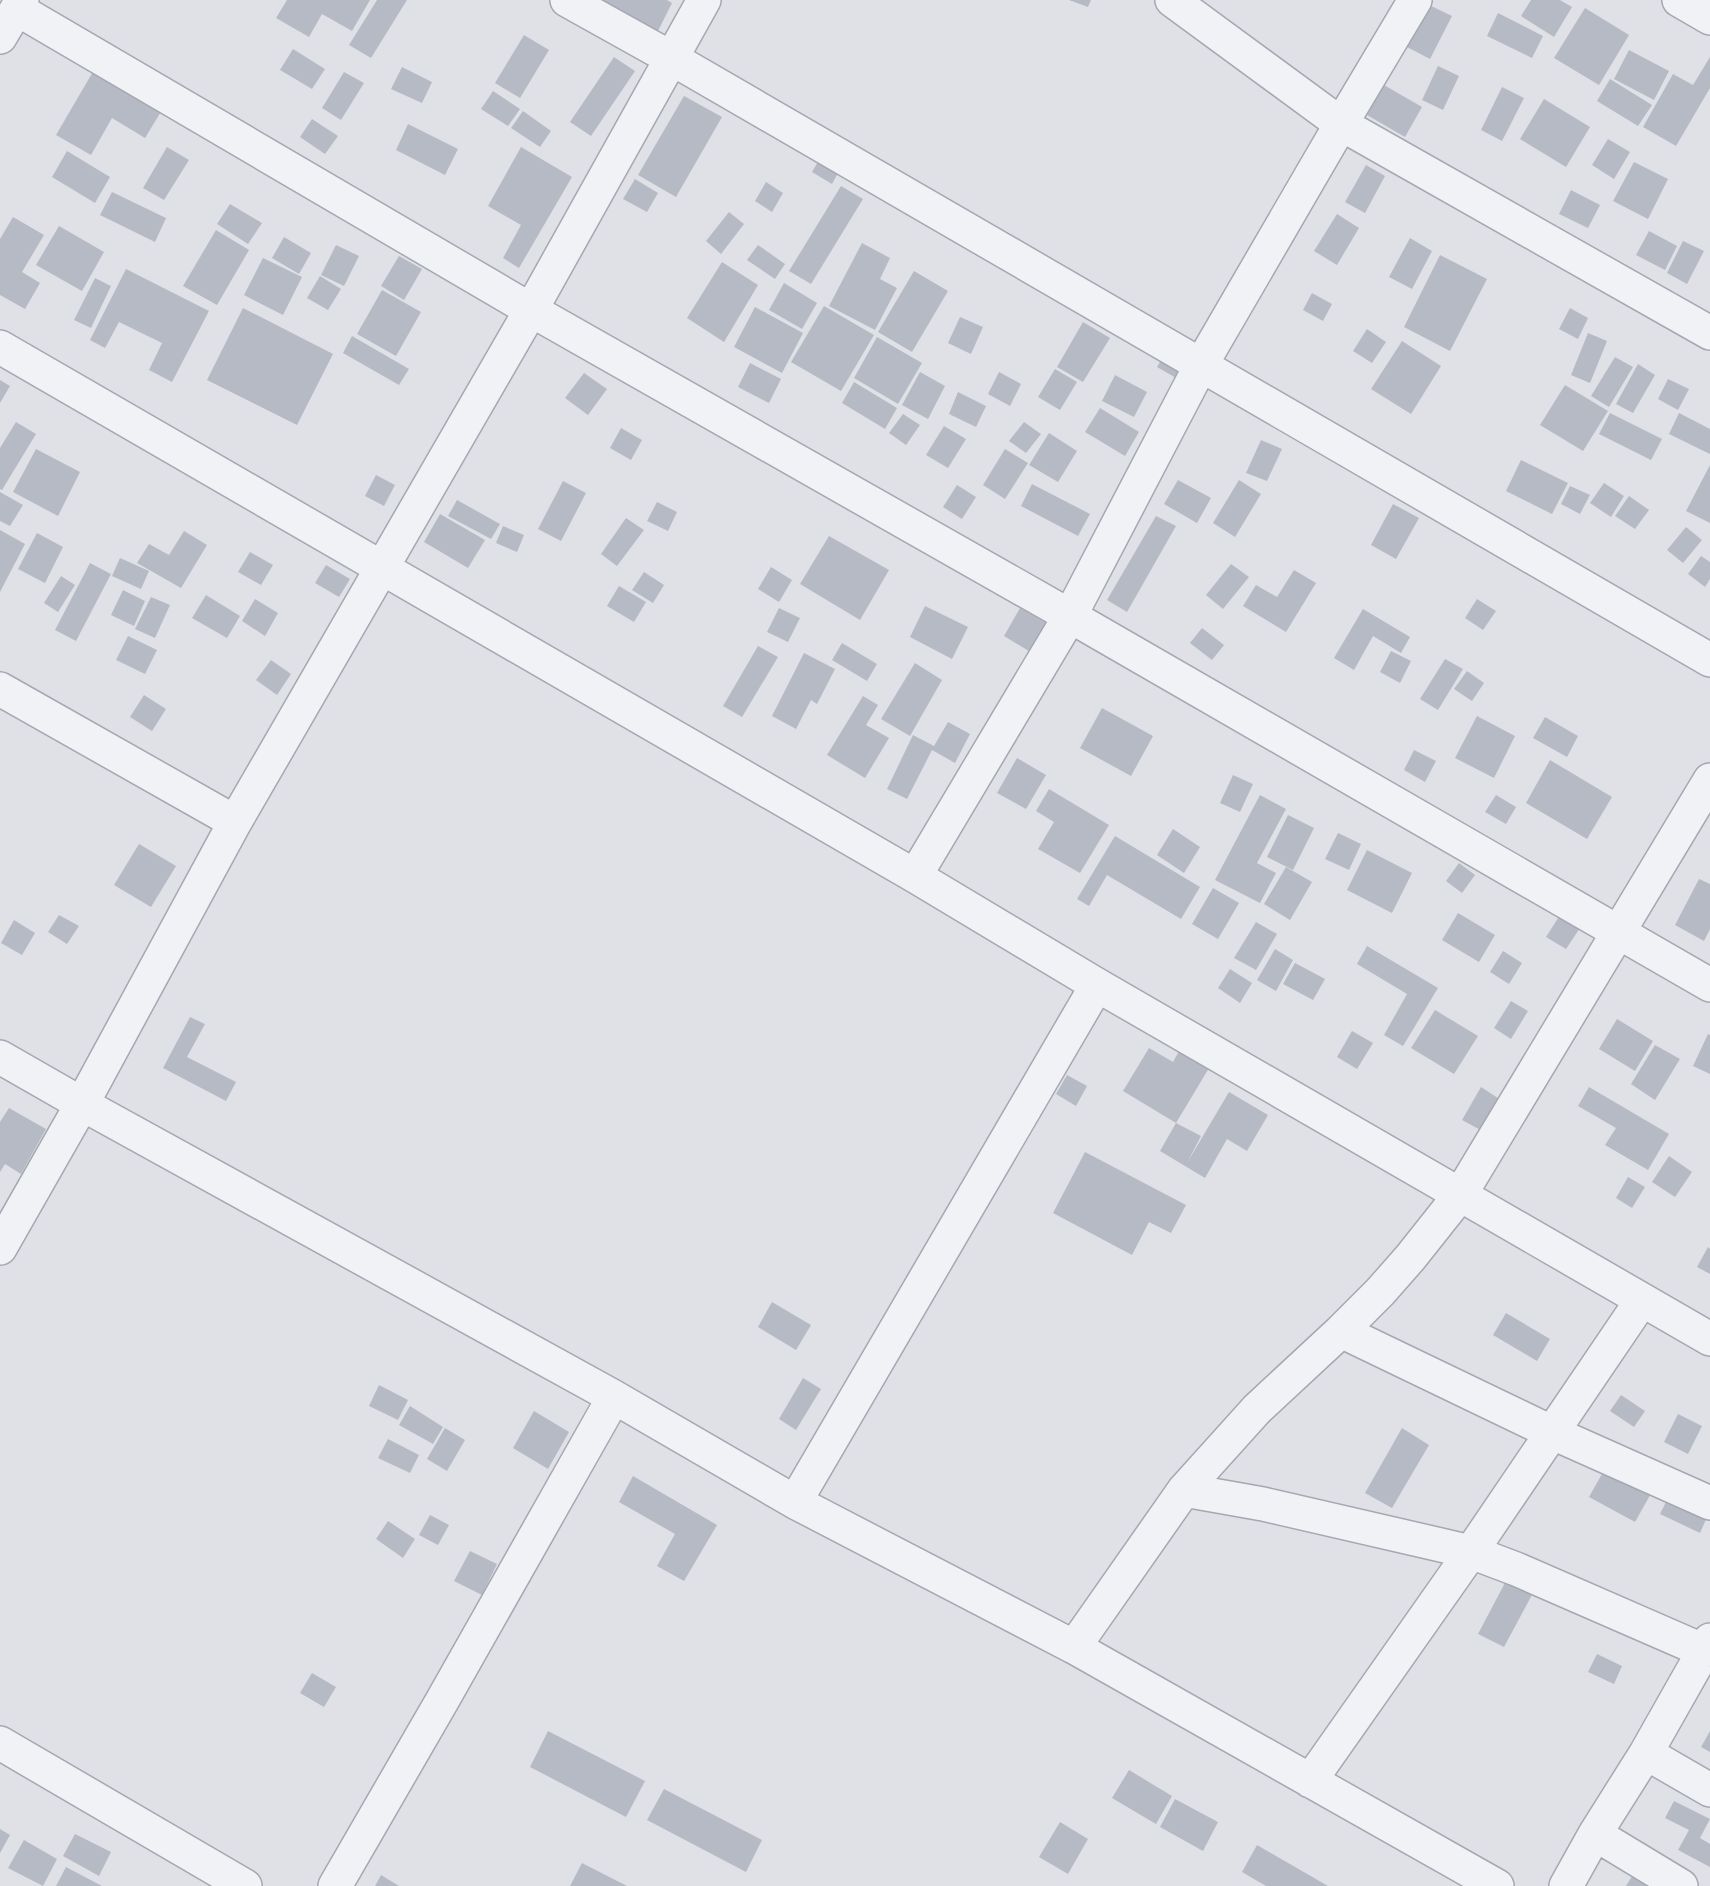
<svg xmlns="http://www.w3.org/2000/svg" width="1710" height="1886" font-family="Montserrat,sans-serif">
	<rect width="100%" height="100%" fill="#dfe1e7"/>
	<path fill="#b6bac4" d="M287,0H370L352,31L322,14L309,37L276,18Z
		M377,0H407L371,58L349,45Z
		M591,0H667L672,3L657,33Z
		M1069,0H1091L1088,7Z
		M1531,0H1560L1572,7L1554,37L1521,16Z
		M1427,4L1452,16L1430,59L1405,46Z
		M1585,8L1629,35L1599,85L1554,58Z
		M1498,13L1543,36L1532,58L1487,36Z
		M524,35L549,50L520,98L495,83Z
		M293,49L325,69L312,89L280,70Z
		M1629,50L1669,71L1654,100L1614,79Z
		M614,57L635,71L591,136L570,122Z
		M1710,57V88L1676,146L1643,127L1673,74L1693,85Z
		M1438,66L1459,76L1443,110L1422,100Z
		M402,67L432,82L422,103L391,89Z
		M94,70L162,110L145,138L112,118L91,155L56,135Z
		M344,72L364,83L341,120L322,108Z
		M1610,79L1652,105L1638,126L1597,101Z
		M1384,85L1422,107L1405,137L1367,115Z
		M1502,87L1524,98L1502,141L1481,130Z
		M493,91L520,109L508,126L481,109Z
		M684,96L722,117L676,197L638,175Z
		M1544,99L1590,127L1566,167L1520,139Z
		M523,111L551,131L540,147L511,128Z
		M312,119L338,136L325,154L300,137Z
		M408,124L458,149L445,175L396,150Z
		M1608,139L1630,152L1614,179L1592,165Z
		M167,147L189,160L164,200L143,188Z
		M521,147L572,177L519,268L503,258L521,225L488,206Z
		M67,151L110,177L95,203L52,177Z
		M823,153L843,164L832,184L812,172Z
		M1634,162L1668,179L1648,219L1613,201Z
		M1366,165L1385,176L1365,213L1345,202Z
		M635,179L658,193L647,212L623,199Z
		M766,182L783,193L772,212L755,201Z
		M841,186L863,199L811,284L789,271Z
		M1571,190L1600,205L1588,228L1559,214Z
		M112,192L166,218L155,242L100,215Z
		M230,204L262,223L248,244L217,224Z
		M729,212L744,224L721,254L706,241Z
		M1337,214L1359,228L1337,265L1314,251Z
		M13,217L44,235L22,272L40,283L25,309L0,295V239Z
		M59,226L104,252L82,291L36,265Z
		M216,230L249,250L217,305L183,286Z
		M1649,231L1677,246L1665,270L1636,255Z
		M284,237L311,253L299,274L272,258Z
		M1410,238L1432,251L1412,289L1389,277Z
		M1683,241L1704,251L1687,284L1667,273Z
		M862,243L890,258L880,279L897,288L875,330L829,306Z
		M336,245L359,256L344,286L321,275Z
		M758,245L785,264L775,279L747,260Z
		M1440,255L1487,279L1450,351L1404,327Z
		M399,256L422,269L404,300L381,286Z
		M263,258L302,277L283,315L244,295Z
		M722,262L758,285L724,342L687,318Z
		M126,269L209,311L172,382L149,370L162,343L119,322L105,348L90,340Z
		M914,271L948,291L912,352L878,332Z
		M320,276L341,289L328,310L307,298Z
		M95,278L111,286L91,328L74,320Z
		M784,283L817,303L802,329L769,310Z
		M382,290L421,312L396,356L357,334Z
		M1312,293L1332,304L1323,321L1303,310Z
		M824,306L874,335L841,391L791,362Z
		M755,307L803,333L782,373L734,347Z
		M243,308L333,354L297,425L207,380Z
		M1570,308L1588,318L1578,339L1559,329Z
		M960,317L983,327L971,354L948,343Z
		M1083,322L1110,338L1083,382L1057,367Z
		M1367,329L1386,342L1372,363L1353,351Z
		M1588,333L1607,341L1590,383L1571,375Z
		M352,336L409,369L399,385L343,353Z
		M877,337L922,363L898,404L854,378Z
		M1402,341L1441,366L1411,414L1371,389Z
		M1167,350L1188,362L1178,379L1157,367Z
		M1615,357L1633,367L1609,407L1591,396Z
		M750,363L781,379L769,403L738,387Z
		M1638,364L1655,375L1633,413L1616,404Z
		M1055,369L1077,382L1060,410L1038,397Z
		M920,372L945,386L928,419L902,405Z
		M999,372L1021,384L1010,406L988,394Z
		M584,373L607,389L588,415L565,398Z
		M1115,375L1147,392L1134,417L1102,401Z
		M1668,379L1689,389L1678,410L1658,399Z
		M0,380L10,386L0,403Z
		M854,382L897,408L885,429L842,403Z
		M1565,385L1608,411L1583,451L1540,425Z
		M958,392L986,406L976,427L949,414Z
		M1100,408L1139,432L1125,456L1085,432Z
		M1610,413L1662,439L1651,460L1599,434Z
		M1679,413L1710,429V454L1669,434Z
		M903,414L920,425L906,445L889,433Z
		M16,422L36,434L2,490L0,489V448Z
		M1024,422L1041,434L1026,453L1009,441Z
		M944,426L966,439L948,468L926,455Z
		M621,428L642,440L631,460L610,448Z
		M1049,433L1077,451L1058,482L1029,465Z
		M1261,440L1282,449L1267,481L1246,473Z
		M36,449L80,472L58,516L13,492Z
		M1005,449L1028,463L1005,499L983,485Z
		M1521,460L1568,483L1552,514L1506,491Z
		M1710,465V523L1686,511Z
		M376,475L395,485L384,506L365,496Z
		M1178,480L1211,498L1197,523L1164,504Z
		M1239,480L1261,494L1235,537L1213,523Z
		M563,481L586,493L561,541L538,529Z
		M1604,483L1624,496L1611,517L1590,503Z
		M1032,484L1090,514L1078,536L1021,506Z
		M957,485L976,497L962,519L943,507Z
		M1570,486L1590,495L1580,514L1561,504Z
		M0,492L23,505L10,526L0,521Z
		M1629,496L1649,510L1635,529L1615,516Z
		M457,500L500,524L491,539L448,516Z
		M657,502L677,512L668,531L647,521Z
		M1393,504L1419,518L1396,559L1371,545Z
		M440,514L485,540L468,568L424,542Z
		M1156,516L1176,526L1127,612L1107,600Z
		M626,518L644,530L617,566L601,554Z
		M503,526L524,535L517,552L496,543Z
		M1686,527L1702,540L1683,563L1667,550Z
		M0,530L25,544L0,592Z
		M184,531L207,545L181,588L137,563L149,544L169,555Z
		M37,533L63,547L45,583L18,569Z
		M829,536L889,570L860,620L800,584Z
		M250,552L273,565L261,585L238,572Z
		M1701,556L1710,562V579L1705,587L1688,574Z
		M120,558L149,571L141,589L112,576Z
		M90,563L111,574L76,641L55,630Z
		M1231,564L1249,577L1223,609L1206,595Z
		M326,565L350,579L339,597L315,583Z
		M771,567L792,580L779,602L758,589Z
		M1294,570L1316,583L1286,632L1243,606L1256,585L1277,597Z
		M644,572L664,585L653,603L632,590Z
		M61,576L75,585L58,612L44,603Z
		M619,586L646,602L634,622L607,606Z
		M123,590L145,601L134,626L111,615Z
		M206,595L240,616L227,638L192,618Z
		M151,597L170,605L155,638L135,629Z
		M255,599L278,613L265,636L242,621Z
		M1477,599L1496,611L1483,630L1465,618Z
		M925,606L968,627L952,659L910,637Z
		M779,608L800,618L788,642L767,632Z
		M1020,608L1054,628L1037,656L1004,636Z
		M1363,609L1410,637L1401,653L1373,636L1354,670L1334,658Z
		M1202,628L1224,645L1212,660L1190,643Z
		M128,636L157,650L145,674L116,660Z
		M842,643L877,664L867,681L832,660Z
		M758,646L778,657L742,717L723,706Z
		M1391,651L1411,661L1400,683L1380,672Z
		M804,653L835,669L817,704L811,700L796,729L772,716Z
		M1445,659L1463,669L1438,710L1420,699Z
		M271,660L291,674L277,695L256,680Z
		M915,663L942,680L910,736L881,719Z
		M1467,671L1484,683L1472,701L1454,689Z
		M144,695L166,709L152,731L130,717Z
		M863,696L878,705L866,725L889,738L865,778L827,755Z
		M1102,708L1153,736L1131,776L1080,748Z
		M1477,716L1515,736L1494,778L1455,758Z
		M1545,717L1578,736L1567,757L1533,738Z
		M948,722L970,734L955,763L932,750L907,799L887,789L913,735L934,746Z
		M1414,750L1436,761L1425,782L1404,770Z
		M1017,758L1046,775L1026,809L997,793Z
		M1550,760L1612,797L1587,839L1526,803Z
		M1233,775L1253,784L1240,812L1220,803Z
		M1049,789L1109,825L1080,873L1038,849L1054,822L1036,811Z
		M1260,795L1286,809L1257,863L1276,873L1260,903L1215,880Z
		M1496,795L1516,807L1506,824L1485,812Z
		M1288,815L1314,828L1293,870L1267,857Z
		M1173,829L1200,847L1184,873L1157,855Z
		M1338,833L1361,844L1349,870L1325,859Z
		M1115,836L1200,887L1181,919L1107,875L1089,906L1077,899Z
		M139,844L176,866L151,907L114,885Z
		M1367,850L1412,873L1392,913L1347,890Z
		M1459,863L1475,875L1462,893L1446,881Z
		M1286,867L1312,882L1290,920L1264,904Z
		M1699,879L1710,884V929L1704,941L1675,925Z
		M1213,888L1239,903L1218,939L1192,924Z
		M1458,913L1495,935L1479,962L1442,940Z
		M59,915L79,926L67,944L48,932Z
		M1560,915L1580,928L1566,949L1546,937Z
		M14,920L35,933L22,955L1,943Z
		M1256,922L1277,934L1256,970L1234,958Z
		M1367,946L1438,988L1403,1046L1384,1035L1407,994L1357,964Z
		M1275,949L1293,960L1276,991L1257,980Z
		M1503,951L1522,963L1509,984L1490,972Z
		M1295,963L1325,979L1313,1000L1283,984Z
		M1230,969L1252,983L1240,1003L1218,988Z
		M1511,1001L1528,1011L1511,1039L1494,1028Z
		M1435,1010L1478,1036L1454,1074L1411,1048Z
		M190,1017L205,1024L187,1057L236,1082L226,1101L163,1068Z
		M1617,1019L1653,1041L1635,1071L1599,1049Z
		M1352,1031L1373,1043L1357,1069L1337,1057Z
		M1708,1034L1710,1035V1074L1693,1066Z
		M1655,1045L1680,1059L1655,1100L1631,1084Z
		M1182,1046L1212,1063L1176,1123L1123,1091L1149,1048L1173,1062Z
		M1067,1075L1087,1086L1076,1106L1056,1094Z
		M1481,1087L1504,1102L1486,1133L1462,1120Z
		M1589,1087L1669,1134L1648,1170L1605,1145L1616,1128L1578,1106Z
		M1229,1092L1268,1115L1247,1151L1227,1139L1205,1178L1160,1151L1176,1123L1201,1136L1187,1163Z
		M9,1108L46,1129L21,1174L5,1164L0,1172V1122Z
		M1085,1152L1186,1205L1171,1233L1149,1222L1132,1255L1053,1213Z
		M1669,1156L1692,1172L1675,1197L1652,1182Z
		M1628,1177L1645,1187L1632,1208L1616,1198Z
		M1708,1247L1710,1249V1274L1697,1267Z
		M772,1302L811,1325L796,1350L758,1327Z
		M1506,1313L1550,1339L1537,1361L1493,1335Z
		M803,1378L821,1389L796,1430L779,1419Z
		M379,1385L408,1400L398,1420L369,1406Z
		M1621,1395L1645,1411L1634,1427L1610,1411Z
		M410,1406L443,1427L433,1444L399,1425Z
		M534,1411L569,1432L548,1469L513,1448Z
		M1678,1414L1702,1426L1688,1454L1664,1442Z
		M445,1428L465,1440L447,1471L427,1459Z
		M1402,1428L1429,1445L1392,1508L1365,1493Z
		M388,1439L419,1455L410,1473L378,1458Z
		M1607,1465L1653,1490L1635,1522L1589,1497Z
		M633,1476L717,1525L684,1581L657,1566L675,1534L619,1502Z
		M1668,1498L1707,1517L1700,1533L1660,1514Z
		M430,1515L449,1525L438,1545L419,1535Z
		M388,1521L415,1539L403,1558L376,1539Z
		M470,1551L497,1564L482,1595L454,1581Z
		M1507,1579L1533,1593L1504,1647L1478,1634Z
		M1597,1654L1622,1666L1614,1684L1588,1672Z
		M312,1673L336,1687L324,1707L300,1693Z
		M548,1731L645,1781L626,1817L530,1767Z
		M1710,1731V1752L1701,1747Z
		M1129,1770L1172,1796L1156,1824L1112,1798Z
		M664,1789L762,1840L746,1872L647,1820Z
		M1175,1799L1218,1822L1203,1851L1160,1827Z
		M1674,1801L1710,1819L1700,1838L1710,1844V1867L1678,1850L1689,1830L1665,1818Z
		M1060,1822L1088,1839L1068,1874L1039,1857Z
		M0,1829L10,1835L0,1853Z
		M75,1834L111,1852L99,1876L63,1856Z
		M24,1840L57,1859L43,1886L8,1868Z
		M1257,1845L1328,1886H1266L1242,1872Z
		M582,1863L627,1886H570Z
		M66,1867L102,1886H56Z
		M1637,1868L1656,1886H1626Z
		M381,1875L399,1886H375Z"/>
	<g fill="none" stroke-linecap="round" stroke-linejoin="round">
		<g stroke="#a5a7b1" stroke-width="36">
			<path id="minor" d="M567,0L671,58L1710,660
				M1172,0L1341,124L1710,333
				M1679,0L1710,18
				M17,9L531,310L1070,616L1710,985
				M0,37L22,0
				M0,347L915,876L1097,985L1710,1339
				M0,689L235,822
				M915,876L1070,616L1201,365L1341,124L1415,0
				M0,1057L82,1104L614,1397L795,1502L1074,1647L1497,1886
				M0,1248L82,1104L235,822L531,310L704,0
				M1341,1331L1553,1433L1710,1503
				M1184,1490L1263,1504L1471,1552L1516,1569L1704,1651
				M795,1502L1097,985
				M1074,1647L1184,1490L1257,1409L1341,1331L1380,1292L1410,1258L1460,1195L1710,780
				M0,1743L245,1886
				M1646,1753L1710,1790
				M1310,1781L1471,1552L1642,1300
				M1595,1834L1681,1886
				M335,1886L442,1701L614,1397
				M1566,1886L1595,1834L1646,1753L1710,1640"/>
		</g>
		<use href="#minor" stroke="#f1f2f6" stroke-width="33"/>
	</g>
</svg>
